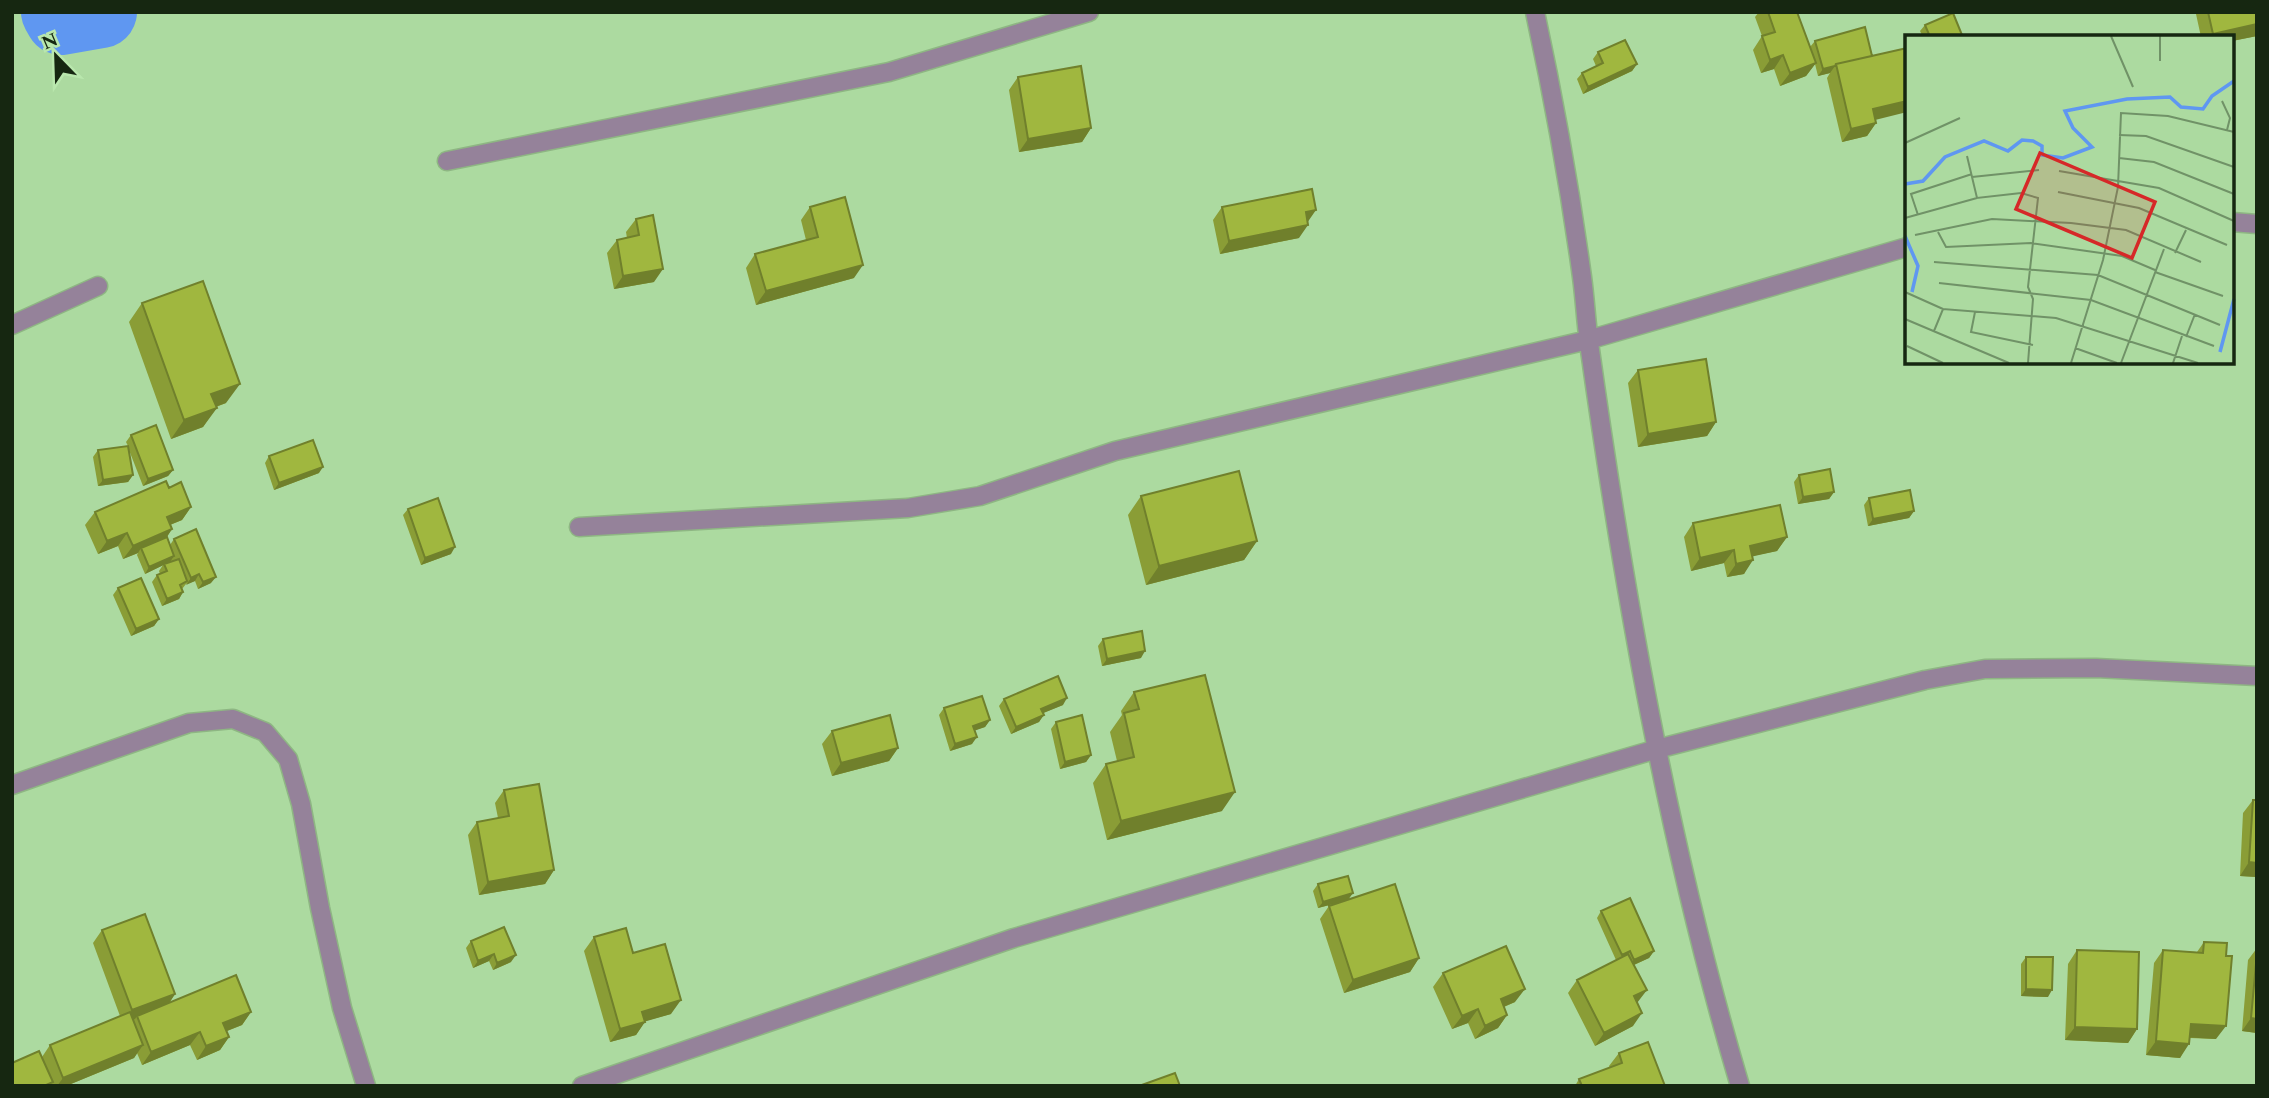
<svg xmlns="http://www.w3.org/2000/svg" width="2269" height="1098" font-family="Spectral,serif">
	<rect width="100%" height="100%" fill="#acdaa0"/>
	<g fill="none" stroke-linecap="round" stroke-linejoin="round">
		<path stroke="#5f97f1" stroke-width="72" d="M57,12L61,19L101,12"/>
		<g stroke="#8eb683" stroke-width="21">
			<path id="street" d="M1535,12C1554,100 1570,189 1582,277C1585,299 1586,321 1589,343C1624,593 1668,844 1740,1086
				M447,161L889,72L1089,12
				M2232,222L2257,224
				M12,325L98,286
				M579,527L908,508L980,496L1115,451L1588,340L1907,247
				M12,785L189,723L233,719L265,732L288,759L301,804L320,908L342,1008L366,1086
				M582,1086L1014,938L1657,749L1925,680L1985,669L2096,668L2257,676"/>
		</g>
		<use href="#street" stroke="#95829a" stroke-width="18"/>
	</g>
	<path fill="#8a9d36" d="M1759,12H1797L1810,47L1815,41L1865,27L1876,123L1867,136L1842,142L1827,78L1830,73L1818,76L1815,64L1806,76L1780,86L1774,69L1761,73L1753,50L1762,36L1755,17Z
		M2197,12H2257V36L2232,41V37H2201L2196,14Z
		M1925,25L1962,35L1961,37H1923L1920,31Z
		M1598,52L1637,64L1632,71L1583,94L1577,79L1582,73L1596,66L1593,59Z
		M1018,77L1091,128L1082,142L1019,152L1009,90Z
		M810,207L854,278L756,305L746,268L755,254L806,240L801,220Z
		M1222,207L1299,238L1220,254L1213,220Z
		M636,219L654,282L614,289L607,253L617,240L627,238L626,232Z
		M142,303L226,403L216,407L203,427L171,439L129,322Z
		M1638,370L1716,422L1707,436L1638,447L1628,383Z
		M131,435L173,470L168,476L143,486L129,450L133,475L128,482L98,486L93,457L98,450L128,446L126,442Z
		M269,456L319,473L274,490L265,463Z
		M1799,475L1834,492L1829,499L1798,504L1794,482Z
		M169,488L191,507L182,520L170,525L172,529L166,538L170,545L174,539L211,583L198,589L195,581L186,584L182,589L183,592L179,599L162,606L152,582L157,575L160,574L159,571L163,565L145,574L137,555L138,553L123,559L118,546L98,554L85,525L95,512Z
		M1141,496L1257,541L1244,560L1146,585L1128,515Z
		M1869,498L1914,511L1909,518L1868,526L1864,505Z
		M408,509L451,554L421,565L403,515Z
		M1693,523L1787,537L1777,551L1752,556L1744,574L1727,577L1724,563L1691,571L1684,537Z
		M118,588L159,619L154,626L131,636L113,595Z
		M1103,639L1141,658L1102,666L1098,646Z
		M1134,692L1222,811L1107,840L1093,783L1106,764L1117,761L1110,732L1122,715L1121,711Z
		M1004,699L1063,705L1043,713L1039,722L1011,734L999,706Z
		M944,708L990,720L985,727L975,730L972,744L950,751L939,715Z
		M1056,722L1091,755L1086,762L1060,769L1051,729Z
		M832,731L898,748L889,761L832,776L822,744Z
		M504,790L554,870L545,884L479,895L468,835L477,822L498,818L495,803Z
		M2253,800L2257,877L2240,876L2243,813Z
		M1318,884L1349,899L1419,958L1410,972L1344,993L1320,919L1329,906L1341,902L1318,908L1313,891Z
		M1601,911L1654,951L1649,958L1634,965L1637,1003L1633,1026L1595,1046L1568,993L1577,980L1616,960L1597,918Z
		M102,930L175,994L169,1003L251,1012L242,1025L227,1031L229,1037L220,1050L197,1060L190,1045L142,1065L137,1053L134,1058L66,1086H52L51,1085L50,1086H12L42,1057L50,1045L120,1016L93,943Z
		M594,937L633,953L671,1014L645,1021L636,1035L610,1042L584,951Z
		M471,941L511,962L493,970L489,961L473,968L466,948Z
		M2204,942L2216,1039L2190,1038L2180,1058L2146,1055L2154,963L2163,950L2197,952Z
		M2257,948V1033L2242,1031L2248,960Z
		M2077,950L2137,1029L2128,1043L2065,1040L2068,964Z
		M2026,957L2048,997L2021,996V964Z
		M1443,973L1515,1002L1504,1007L1507,1015L1498,1028L1475,1039L1468,1023L1452,1029L1433,987Z
		M1619,1053L1665,1086H1575L1579,1079L1610,1068L1609,1066Z"/>
	<path fill="#70802c" d="M2257,24V36L2232,41V37H2211L2213,34Z
		M1783,55L1774,69L1761,73L1770,60Z
		M1816,63L1806,76L1780,86L1790,73Z
		M1637,64L1632,71L1583,94L1588,87Z
		M1835,66L1830,73L1818,76L1823,69Z
		M1907,101V112L1863,123L1873,109Z
		M1876,123L1867,136L1842,142L1851,129Z
		M1091,128L1082,142L1019,152L1028,139Z
		M1316,210L1307,223L1306,212Z
		M1308,225L1299,238L1220,254L1229,241Z
		M863,265L854,278L756,305L766,291Z
		M663,269L654,282L614,289L623,276Z
		M240,384L226,403L198,413L211,394Z
		M217,408L203,427L171,439L184,420Z
		M1716,422L1707,436L1638,447L1648,434Z
		M323,467L319,473L274,490L279,483Z
		M173,470L168,476L143,486L148,479Z
		M133,475L128,482L98,486L103,480Z
		M1834,492L1829,499L1798,504L1803,497Z
		M191,507L182,520L157,530L167,517Z
		M1914,511L1909,518L1868,526L1873,519Z
		M172,529L163,543L141,548L138,553L123,559L133,546Z
		M127,533L118,546L98,554L107,541Z
		M1787,537L1777,551L1741,559L1750,546Z
		M1257,541L1244,560L1146,585L1159,566Z
		M455,547L451,554L421,565L425,558Z
		M1734,550L1724,563L1691,571L1700,558Z
		M174,556L170,562L145,574L149,567Z
		M1753,560L1744,574L1727,577L1736,564Z
		M199,574L195,581L186,585L191,578Z
		M216,577L211,583L198,589L203,582Z
		M183,592L179,599L162,606L167,599Z
		M159,619L154,626L131,636L136,629Z
		M1145,651L1141,658L1102,666L1107,659Z
		M1067,698L1063,705L1036,716L1041,709Z
		M1044,715L1039,722L1011,734L1016,727Z
		M990,720L985,727L968,733L973,726Z
		M977,737L972,744L950,751L955,744Z
		M898,748L889,761L832,776L841,763Z
		M1091,755L1086,762L1060,769L1065,762Z
		M1235,792L1222,811L1107,840L1121,821Z
		M2249,862L2257,863V877L2240,876Z
		M554,870L545,884L479,895L488,882Z
		M1353,893L1348,900L1318,908L1323,902Z
		M1654,951L1649,958L1629,967L1634,960Z
		M494,954L489,961L473,968L478,961Z
		M516,955L511,962L493,970L497,963Z
		M1419,958L1410,972L1344,993L1353,980Z
		M1525,989L1515,1002L1491,1012L1501,999Z
		M2026,989L2052,990L2048,997L2021,996Z
		M1647,990L1637,1003L1634,996Z
		M175,994L166,1008L137,1016L135,1019L123,1024L132,1010Z
		M681,1000L671,1014L633,1025L642,1012Z
		M1478,1009L1468,1023L1452,1029L1462,1016Z
		M251,1012L242,1025L214,1036L223,1023Z
		M1642,1013L1633,1026L1595,1046L1604,1033Z
		M1507,1015L1498,1028L1475,1039L1485,1026Z
		M2251,1018L2257,1019V1033L2242,1031Z
		M645,1022L636,1035L610,1042L620,1029Z
		M2191,1024L2226,1026L2216,1039L2181,1037Z
		M2075,1027L2137,1029L2128,1043L2065,1040Z
		M200,1032L190,1045L142,1065L151,1052Z
		M229,1037L220,1050L197,1060L206,1046Z
		M2156,1041L2189,1044L2180,1058L2146,1055Z
		M143,1045L134,1058L66,1086H57L63,1078Z"/>
	<path fill="#a0b73f" stroke="#70802c" stroke-width="2" d="M1768,12H1797L1816,63L1790,73L1783,55L1770,60L1762,36L1775,32Z
		M2208,12H2257V24L2213,34Z
		M1953,13L1962,35L1957,37H1930L1925,25Z
		M1865,27L1872,56L1836,64L1835,66L1823,69L1815,41Z
		M1625,40L1637,64L1588,87L1582,73L1603,63L1598,52Z
		M1907,48V101L1873,109L1876,123L1851,129L1836,64Z
		M1081,66L1091,128L1028,139L1018,77Z
		M1312,189L1316,210L1306,212L1308,225L1229,241L1222,207Z
		M845,197L863,265L766,291L755,254L818,237L810,207Z
		M653,215L663,269L623,276L617,240L639,235L636,219Z
		M203,281L240,384L211,394L217,408L184,420L142,303Z
		M1706,359L1716,422L1648,434L1638,370Z
		M156,425L173,470L148,479L131,435Z
		M313,440L323,467L279,483L269,456Z
		M128,446L133,475L103,480L98,450Z
		M1830,469L1834,492L1803,497L1799,475Z
		M1239,471L1257,541L1159,566L1141,496Z
		M166,481L169,488L181,482L191,507L167,517L172,529L133,546L127,533L107,541L95,512Z
		M1910,490L1914,511L1873,519L1869,498Z
		M438,498L455,547L425,558L408,509Z
		M1780,505L1787,537L1750,546L1753,560L1736,564L1734,550L1700,558L1693,523Z
		M196,529L216,577L203,582L199,574L191,578L174,539Z
		M167,537L174,556L149,567L141,548Z
		M179,559L187,581L180,585L183,592L167,599L157,575L167,571L164,564Z
		M141,578L159,619L136,629L118,588Z
		M1142,631L1145,651L1107,659L1103,639Z
		M1205,675L1235,792L1121,821L1106,764L1134,757L1124,713L1139,709L1134,692Z
		M1058,676L1067,698L1041,709L1044,715L1016,727L1004,699Z
		M982,696L990,720L973,726L977,737L955,744L944,708Z
		M890,715L898,748L841,763L832,731Z
		M1082,715L1091,755L1065,762L1056,722Z
		M539,784L554,870L488,882L477,822L509,816L504,790Z
		M2253,800H2257V863L2249,862Z
		M1348,876L1353,893L1323,902L1318,884Z
		M1395,884L1419,958L1353,980L1329,906Z
		M1630,898L1654,951L1634,960L1630,951L1622,955L1601,911Z
		M145,914L175,994L132,1010L102,930Z
		M504,927L516,955L497,963L494,954L478,961L471,941Z
		M626,928L633,953L665,944L681,1000L642,1012L645,1022L620,1029L594,937Z
		M2204,942L2227,943L2226,956H2232L2226,1026L2191,1024L2189,1044L2156,1041L2163,950L2203,953Z
		M1506,946L1525,989L1501,999L1507,1015L1485,1026L1478,1009L1462,1016L1443,973Z
		M2077,950L2139,952L2137,1029L2075,1027Z
		M2257,953V1019L2251,1018Z
		M1628,954L1647,990L1634,996L1642,1013L1604,1033L1577,980Z
		M2026,957H2053L2052,990L2026,989Z
		M236,975L251,1012L223,1023L229,1037L206,1046L200,1032L151,1052L137,1016Z
		M130,1012L143,1045L63,1078L50,1045Z
		M1648,1042L1665,1086H1582L1579,1079L1622,1063L1619,1053Z
		M39,1051L53,1082L44,1086H12V1063Z
		M1175,1073L1180,1086H1139Z"/>
	<g transform="translate(1905 35)">
		<rect width="329" height="329" fill="#acdaa0"/>
		<path fill="none" stroke="#5f97f1" stroke-width="3.5" d="M0,149L18,146L40,122L79,106L103,116L117,105L128,106L137,111V120L158,123L187,112L168,93L160,76L222,64L265,62L276,72L298,74L307,61L329,46M0,201L13,231L7,257M315,317L329,264"/>
		<path fill="none" stroke="#709267" stroke-width="2" d="M206,1L228,52M255,26V1M317,66L325,83L322,95M214,100L241,101L329,132M0,108L55,83M62,121L72,163L116,158L133,163L123,252L128,264L123,328M214,123L249,127L329,159M154,136L254,153L329,186M67,142L134,135M153,157L234,173L322,210M13,180L6,159L67,139M0,183L72,163M33,197L41,212L126,208L217,221L250,235M10,200L87,184L166,188L221,195L296,227M270,218L281,195M29,227L193,240L315,290M250,237L318,261M34,248L186,265L309,311M0,257L38,274M70,277L66,297L128,310M0,284L104,328M29,296L38,274L151,283L293,328M281,302L290,279M2,311L38,328M170,313L212,328M166,328L198,225L213,152L216,78L263,81L329,97M216,328L259,214M268,328L277,301"/>
		<path fill="#d62828" fill-opacity="0.15" stroke="#d62828" stroke-width="3.5" d="M135,118L250,167L227,223L111,174Z"/>
		<rect width="329" height="329" fill="none" stroke="#162711" stroke-width="3.5"/>
	</g>
	<rect width="2269" height="1098" fill="none" stroke="#162711" stroke-width="28"/>
	<g transform="translate(56 56) rotate(337)" stroke="#b9e7ad" stroke-width="5" paint-order="stroke">
	<path d="M0-5L12 26L0 18L-12 26Z" fill="#162711"/>
	<text y="-10" font-size="19" font-weight="bold" text-anchor="middle" fill="#162711">N</text>
	</g>
</svg>
